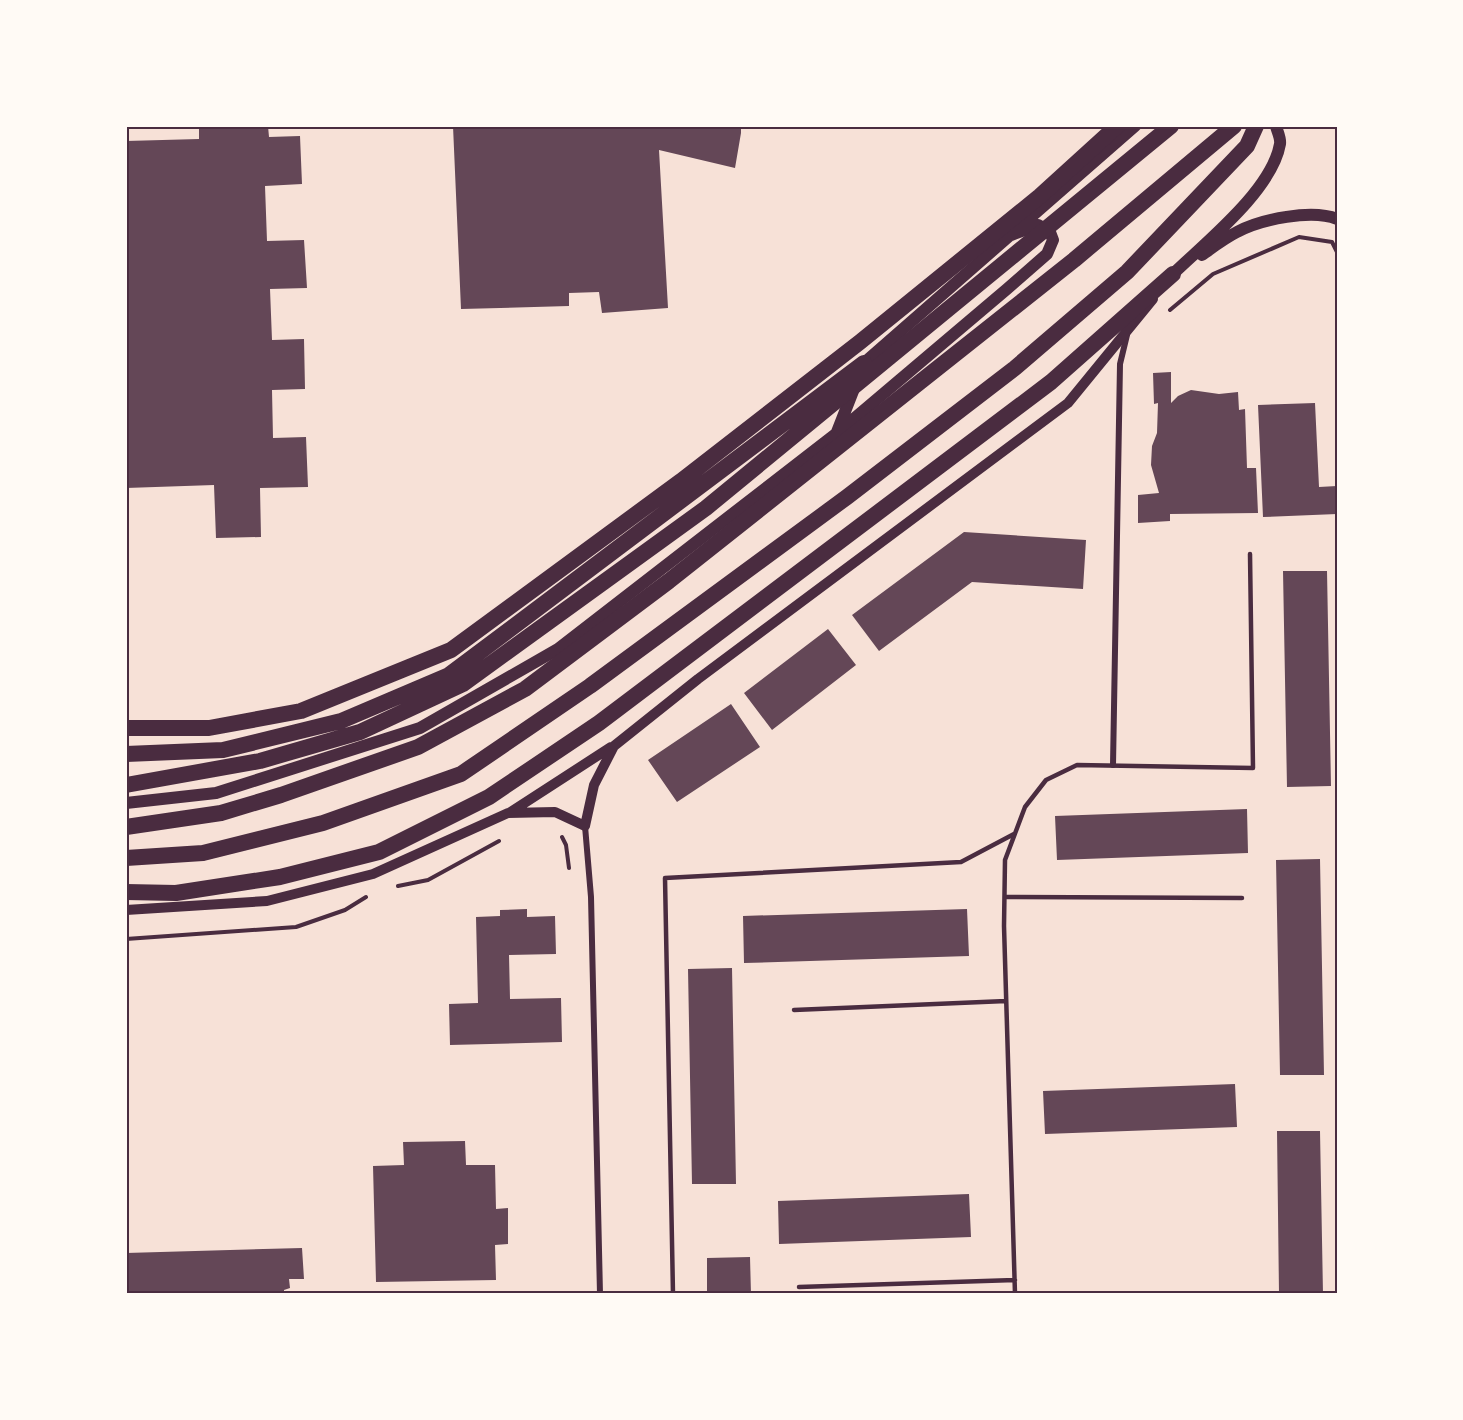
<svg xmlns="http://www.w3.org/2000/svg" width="1463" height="1420" font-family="'Sofia Sans Condensed',sans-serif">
	<rect width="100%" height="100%" fill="#f7e1d7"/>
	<path fill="#644757" d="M199,126H268L269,137L300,136L302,184L265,186L267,241L304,240L307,288L270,289L272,340L304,339L305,389L272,390L273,438L306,437L308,487L260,488L261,537L216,538L214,485L126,488V141L199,139Z
		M453,126H741V133L735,168L659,150L668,308L602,313L599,292L569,293V306L461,309Z
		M1171,372V403L1178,396L1191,390L1219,394L1238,392L1239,410L1245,409L1247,468H1256L1258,513L1170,514V521L1138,523V495L1159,493L1151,465L1152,446L1157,433L1158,403L1154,404L1153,373Z
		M1315,403L1319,487L1337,486V514L1263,517L1258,405Z
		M964,532L1086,540L1083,589L972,582L879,651L852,615Z
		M1283,571H1327L1331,786L1287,787Z
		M828,629L856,665L772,730L744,693Z
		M731,704L760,747L677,802L648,760Z
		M1247,809L1248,853L1057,860L1055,816Z
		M1320,859L1324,1075H1280L1276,860Z
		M527,909V917L555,916L556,954L509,955L510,999L561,998L562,1042L450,1045L449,1004L478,1003L476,917L500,916V910Z
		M967,909L969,956L744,963L743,916Z
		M732,968L736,1184H692L688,969Z
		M1235,1084L1237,1127L1045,1134L1043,1091Z
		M1277,1131H1320L1323,1294H1279Z
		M465,1141L466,1165H495L496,1209L508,1208V1244L495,1245L496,1280L376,1282L373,1166L404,1165L403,1142Z
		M969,1194L971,1237L779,1244L778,1201Z
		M302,1248L304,1279H289L290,1288L284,1290V1294H126V1253Z
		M750,1257L751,1294H707V1258Z"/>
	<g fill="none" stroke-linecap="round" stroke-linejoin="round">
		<path stroke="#4a2c40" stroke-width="4" d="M1170,310L1213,274L1299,237L1332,242L1337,252
			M562,837L566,845L569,868
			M398,886L428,880L499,841
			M126,939L296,927L345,910L366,897"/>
		<path stroke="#4a2c40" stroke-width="4.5" d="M1005,897L1242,898
			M794,1010L1006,1001
			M799,1287L1015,1280
			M673,1294L665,878L961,862L1014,834
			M1015,1294L1004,926L1005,860L1025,807L1046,780L1077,765L1253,768L1250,554"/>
		<path stroke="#4a2c40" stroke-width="6" d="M1113,765L1120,364L1127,335
			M585,826L591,897L600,1294"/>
		<path stroke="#4a2c40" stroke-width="10" d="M509,813L611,747
			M126,910L267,901L373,874L508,813L555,812L585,826L594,785L614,746L698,679L1068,403L1153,299"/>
		<path stroke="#4a2c40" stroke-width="12" d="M1202,255C1213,247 1225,238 1237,232C1261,219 1312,209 1337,219
			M1173,274C1206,242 1272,190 1280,144C1281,138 1277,131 1276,126
			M861,370L864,363L1135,126
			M837,432L855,386
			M126,803L216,793L420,728L558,649L837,433L1007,289L1047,254L1053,240L1050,232L1038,225L1011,235"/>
		<path stroke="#4a2c40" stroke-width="16" d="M126,728H209L301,711L451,650L681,481L860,342L1040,196L1117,126
			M126,754L223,750L341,721L449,675L864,363
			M126,785L260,761L360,732L463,684L706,508L1171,126
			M126,827L221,813L281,795L418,747L525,689L669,581L1074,260L1234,126
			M126,858L203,853L323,823L461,774L590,686L847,497L1015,368L1127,272L1247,146L1256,126
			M126,892L176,893L280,877L379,852L489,797L599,723L1051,382L1173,274"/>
	</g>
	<rect width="1463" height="1420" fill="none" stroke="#fffaf5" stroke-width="255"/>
	<rect x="128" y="128" width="1208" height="1164" fill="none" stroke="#4a2c40" stroke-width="2"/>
</svg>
